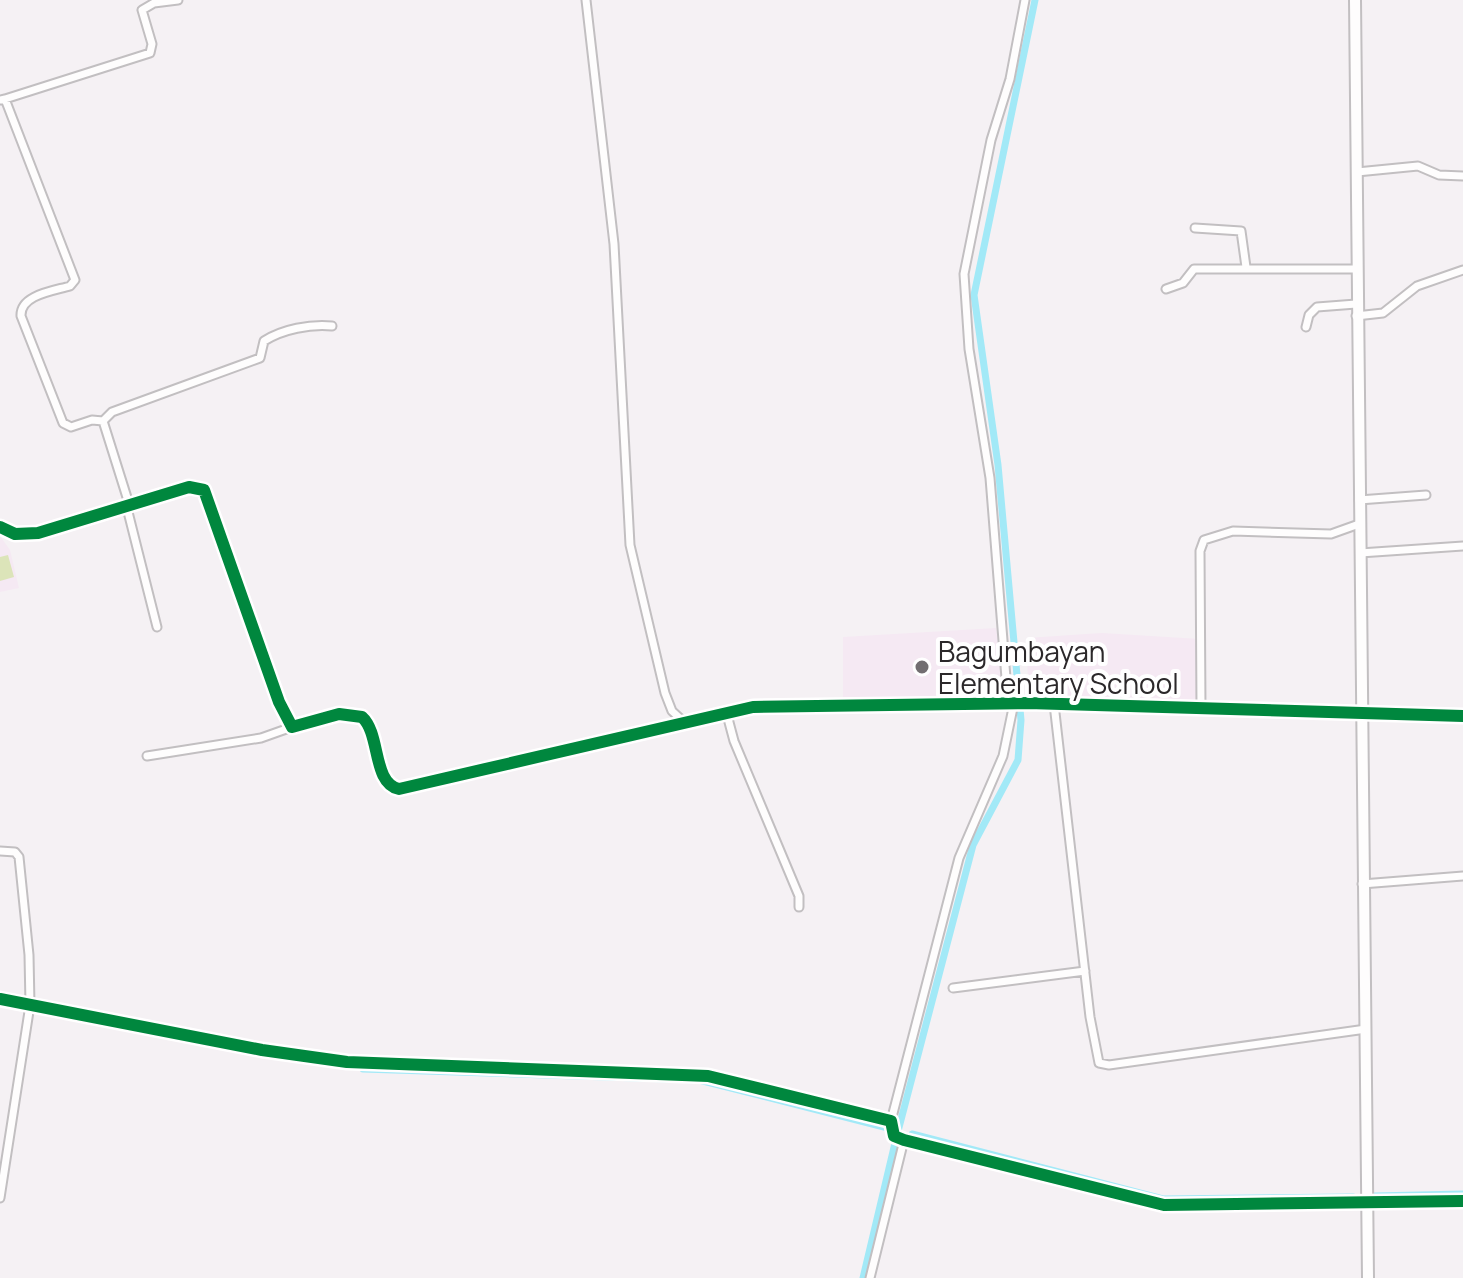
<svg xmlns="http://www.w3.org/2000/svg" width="1463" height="1278" font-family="Manrope,sans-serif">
	<rect width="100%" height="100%" fill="#f5f1f4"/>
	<path fill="#f5e9f3" d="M0,536L10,550L19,588L0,592Z
		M996,628L1005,698L843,699V637Z
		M1102,633L1200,639L1201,703L1029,699L1026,638Z"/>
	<path fill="#dce4b9" d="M8,555L14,577L0,581V557Z"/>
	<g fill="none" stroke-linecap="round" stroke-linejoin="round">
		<path stroke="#a2e9f7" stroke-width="7" d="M363,1069L699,1080L888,1128
			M912,1134L1163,1199L1353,1197
			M897,1135L973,845L1018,760L1021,720L998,465L974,295L1035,0
			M1374,1196L1463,1194
			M863,1278L895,1143"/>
		<g stroke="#c2bfc1" stroke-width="11">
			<path id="minor" d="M586,0L614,244L630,545L665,693L672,711L684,722
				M5,99L150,53L152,44L142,10L154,3L178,0
				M0,100L5,99L75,280L70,286C53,291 20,295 21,316L63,423L71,427L92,420L103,421L130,507
				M1357,172L1418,166L1439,175L1463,176
				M1195,228L1241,231L1246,267
				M1166,289L1183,283L1194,269H1356
				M1356,316L1383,313L1417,286L1463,270
				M1306,327L1309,315L1317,307L1356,304
				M103,421L112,412L260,358L264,341C283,329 310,324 332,326
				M1359,500L1426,495
				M127,508L157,627
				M0,527L15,534L38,533L189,487L204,490L279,702L292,727L339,714L362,717C381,734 372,783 399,789L753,707L1028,703L1463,716
				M1360,553L1463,546
				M1008,703L990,478L969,349L964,274L991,140L1010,79L1025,0
				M1054,704L1090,1017L1099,1063L1109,1065L1366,1029
				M1201,708L1200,551L1204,540L1233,531L1331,534L1359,524
				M726,711L734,741L799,896V907
				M147,756L261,738L292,727
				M0,851L15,852L19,857L29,955L30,1005L0,1198
				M1362,884L1463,876
				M953,988L1085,971
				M0,999L262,1050L347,1062L708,1076L891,1121L894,1136L904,1140L1164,1205L1463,1201
				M891,1121L959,858L1003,756L1014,703
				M870,1278L904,1140"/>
		</g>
		<g stroke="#c2bfc1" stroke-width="14">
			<path id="secondary" d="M1355,0L1368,1278"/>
		</g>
		<use href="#minor" stroke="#fefdfd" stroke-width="7"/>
		<use href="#secondary" stroke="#fefdfd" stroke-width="10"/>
		<g stroke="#fff" stroke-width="17">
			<path id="cycleway" d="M0,527L15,534L38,533L189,487L204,490L279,702L292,727L339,714L362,717C381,734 372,783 399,789L753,707L1028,703L1463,716
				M0,999L262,1050L347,1062L708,1076L891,1121L894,1136L904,1140L1164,1205L1463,1201"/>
		</g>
		<use href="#cycleway" stroke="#00873e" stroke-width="12"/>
	</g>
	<circle fill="#726e71" stroke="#fff" stroke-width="3" cx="922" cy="667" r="8"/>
	<g text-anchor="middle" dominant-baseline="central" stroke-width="8" stroke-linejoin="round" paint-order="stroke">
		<g font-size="28" fill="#2b282a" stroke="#fff" text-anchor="start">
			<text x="938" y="651">Bagumbayan<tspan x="938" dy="32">Elementary School</tspan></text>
		</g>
	</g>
</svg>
